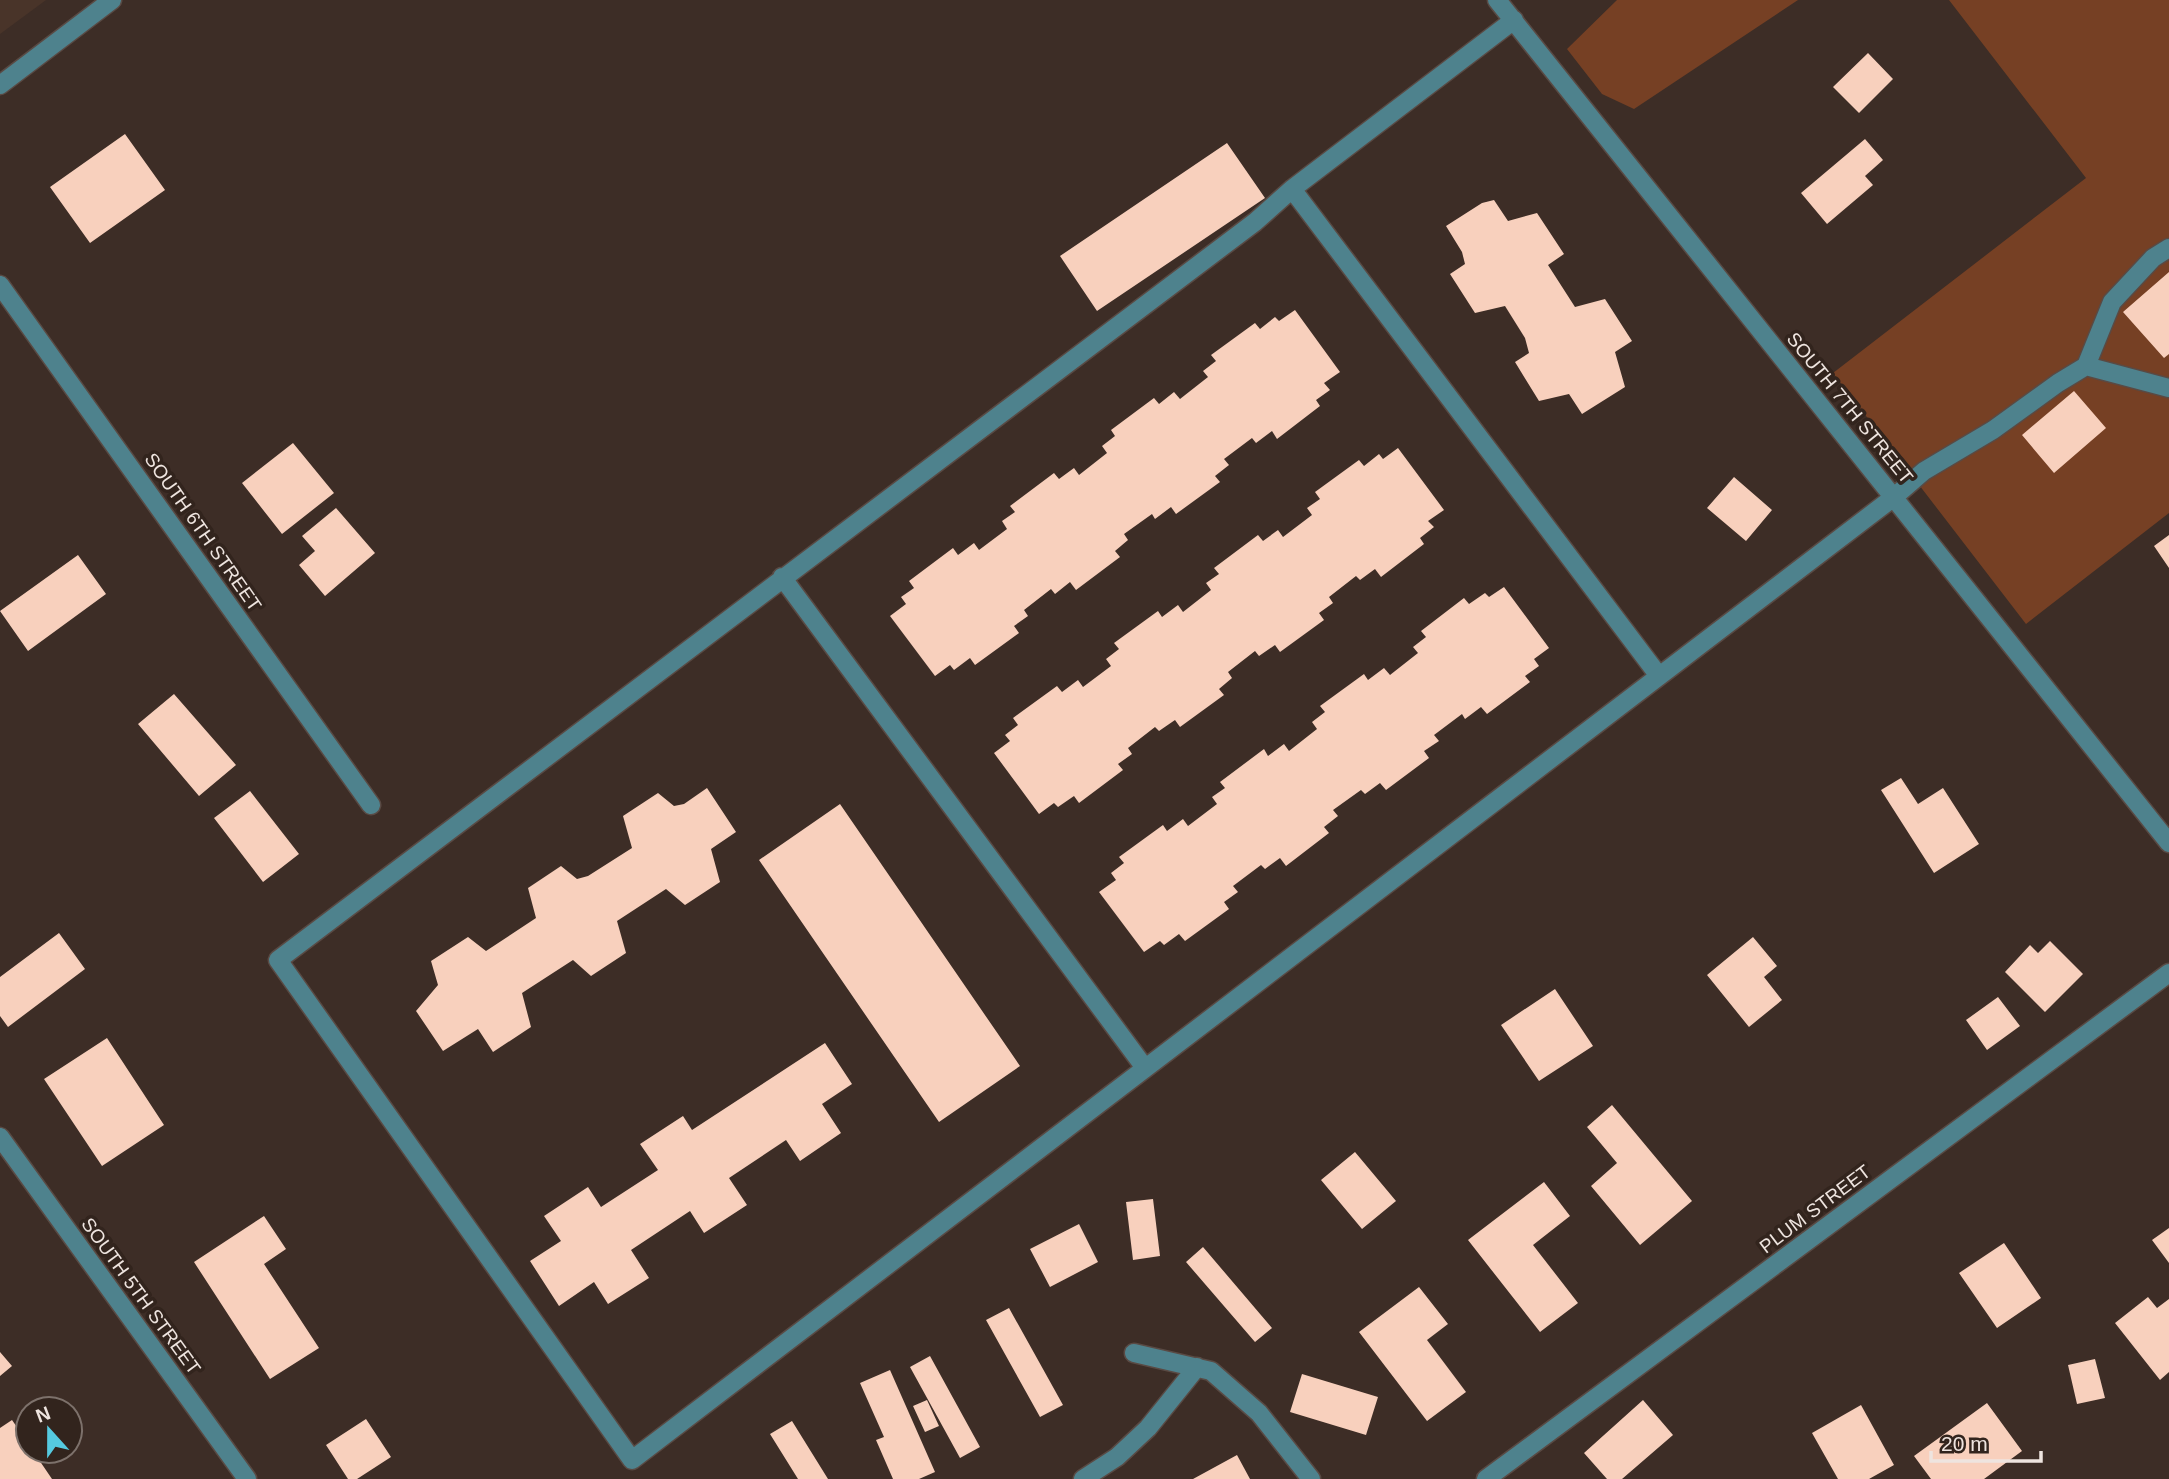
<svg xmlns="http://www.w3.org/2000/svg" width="2169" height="1479" font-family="Arial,sans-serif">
	<rect width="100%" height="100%" fill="#3d2d26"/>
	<path fill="#493429" d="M0,0H46L0,34Z"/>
	<path fill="#764024" d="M1617,0H1798L1634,109L1602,94L1567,49Z
		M1949,0H2169V513L2026,624L1833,373L2086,178Z"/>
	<path fill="#f8d0bd" d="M1868,53L1893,79L1859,113L1833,87Z
		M125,134L165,190L90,243L50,187Z
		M1865,139L1883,160L1865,176L1873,185L1827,224L1801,193Z
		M1227,143L1265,198L1097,311L1060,256Z
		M1494,200L1508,221L1537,213L1564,254L1548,265L1575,307L1605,299L1632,341L1615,352L1625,387L1582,414L1569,394L1539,401L1515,362L1529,353L1525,338L1505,306L1475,313L1450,274L1465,264L1462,252L1446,226L1482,203Z
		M2169,272V354L2164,358L2123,312Z
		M1295,310L1340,372L1324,383L1330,390L1316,400L1320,406L1277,439L1272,431L1256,443L1252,438L1224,459L1229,465L1215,476L1220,482L1176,514L1171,507L1155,519L1152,514L1124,534L1128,540L1115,551L1120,557L1076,590L1070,582L1055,594L1051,589L1024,610L1028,616L1014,626L1019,633L975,665L970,658L954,670L950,665L935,676L890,616L906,604L901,597L914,588L909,581L953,548L958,555L974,543L979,550L1007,529L1002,521L1015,512L1010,506L1054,473L1059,479L1074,468L1079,475L1107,453L1102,446L1115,436L1111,430L1154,398L1159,404L1174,392L1180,399L1208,377L1203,371L1216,361L1211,355L1255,323L1260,329L1275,317L1279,321Z
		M2074,391L2106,428L2054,473L2022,435Z
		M293,443L334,493L282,534L242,483Z
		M1398,448L1444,510L1428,521L1434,527L1420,538L1424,544L1381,577L1375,569L1360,580L1356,576L1329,597L1333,603L1319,613L1324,620L1280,652L1275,645L1259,656L1255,651L1228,672L1232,678L1219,689L1224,695L1180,727L1175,720L1159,731L1155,727L1128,748L1132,754L1118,764L1123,770L1079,803L1074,796L1058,807L1054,803L1039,814L994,753L1010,741L1005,735L1018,725L1013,718L1057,686L1062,692L1078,680L1083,687L1111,666L1106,659L1119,649L1114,643L1158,611L1162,617L1178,605L1183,612L1211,590L1206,583L1219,574L1214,568L1258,535L1263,541L1278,530L1283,537L1312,515L1307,508L1320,499L1315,492L1359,460L1364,466L1379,454L1383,459Z
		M1734,477L1772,510L1746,541L1707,508Z
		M336,508L375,553L325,596L299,565L315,551L302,536Z
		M2169,535V568L2154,546Z
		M78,555L106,594L28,651L0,611Z
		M1504,587L1549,648L1534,659L1539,666L1525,676L1530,682L1487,714L1481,707L1465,719L1462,714L1434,735L1439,741L1424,751L1429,758L1386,790L1380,783L1365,794L1361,790L1333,810L1338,816L1324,827L1329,833L1286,866L1280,858L1265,869L1261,865L1233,886L1238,892L1224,902L1229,909L1185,941L1179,934L1164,945L1160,941L1144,952L1099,892L1116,880L1111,873L1124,863L1119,857L1163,825L1167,831L1183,819L1188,826L1217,804L1212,797L1225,788L1220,782L1264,749L1268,756L1284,744L1289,751L1317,729L1312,722L1325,712L1320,706L1364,674L1368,680L1384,668L1390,675L1418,653L1413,647L1426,637L1421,631L1464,598L1469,604L1485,593L1489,597Z
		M174,694L236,765L199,796L138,724Z
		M1901,778L1918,804L1943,788L1979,844L1934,873L1881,790Z
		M707,788L736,832L711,849L720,882L685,905L666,889L617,921L626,953L591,976L573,960L522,993L531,1027L493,1052L478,1029L443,1051L416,1011L438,985L431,961L468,937L486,951L536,918L528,888L561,866L577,879L588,876L632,848L623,816L658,793L674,806L684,804Z
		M250,791L299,854L263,882L214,818Z
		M840,804L1020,1066L939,1122L759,860Z
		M59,933L85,969L8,1027L0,1016V977Z
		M1753,937L1777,966L1764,977L1782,1000L1749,1027L1707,975Z
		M2050,941L2083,974L2045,1012L2005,972L2030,945L2038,953Z
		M1555,989L1593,1046L1539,1081L1501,1025Z
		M1998,997L2020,1026L1987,1050L1966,1020Z
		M107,1038L164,1125L102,1166L44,1079Z
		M825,1043L852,1084L822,1104L841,1133L800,1161L786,1140L729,1178L747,1205L704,1233L690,1211L631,1250L649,1278L608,1304L594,1282L559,1306L530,1261L561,1241L544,1216L588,1187L601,1207L658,1170L640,1144L683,1116L692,1130Z
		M1612,1105L1692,1201L1640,1245L1591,1186L1617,1163L1587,1127Z
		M1355,1152L1396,1201L1362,1229L1321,1180Z
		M1544,1182L1570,1216L1533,1245L1578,1303L1540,1332L1468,1240Z
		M1153,1199L1160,1256L1133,1260L1126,1202Z
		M264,1216L286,1249L264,1264L319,1348L270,1379L194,1262Z
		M1079,1224L1098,1262L1050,1287L1030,1249Z
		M2169,1228V1263L2152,1240Z
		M2004,1243L2041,1298L1997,1328L1959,1273Z
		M1203,1247L1272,1328L1255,1342L1186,1262Z
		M1419,1287L1448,1324L1427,1340L1466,1392L1427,1421L1359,1332Z
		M2148,1297L2157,1308L2169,1299V1372L2160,1380L2115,1323Z
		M1009,1308L1063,1405L1040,1417L986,1320Z
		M0,1352L12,1366L0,1376Z
		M930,1356L980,1447L960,1458L910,1367Z
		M2095,1359L2105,1398L2077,1404L2068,1365Z
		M890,1370L935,1472L919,1479H893L876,1440L884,1437L860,1383Z
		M1302,1374L1378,1397L1366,1435L1290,1412Z
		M927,1400L939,1426L925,1432L913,1406Z
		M1643,1400L1673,1435L1622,1479H1607L1584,1453Z
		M1987,1403L2022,1451L1984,1479H1931L1914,1456Z
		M1861,1405L1894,1465L1869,1479H1838L1812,1433Z
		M366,1419L391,1457L357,1479H348L326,1445Z
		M12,1420L28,1443V1451H33L52,1479H0V1428Z
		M792,1421L828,1479H798L770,1434Z
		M1237,1455L1250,1479H1193Z"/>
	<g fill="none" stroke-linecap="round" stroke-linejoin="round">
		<g stroke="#594a44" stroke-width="21">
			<path id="minor" d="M1497,0L2169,843
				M1514,20L1292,189L1255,222L278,960L632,1460L1894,497L1924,471L1993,430L2058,383L2086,366L2112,302L2153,258L2169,248
				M0,85L112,0
				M1292,189L1659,676
				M0,285L371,805
				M2086,366L2169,388
				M782,577L1145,1068
				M0,1137L247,1479
				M1134,1353L1211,1371L1259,1413L1311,1479
				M1083,1479L1117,1457L1148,1428L1197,1367
				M1486,1479L2169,973"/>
		</g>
		<use href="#minor" stroke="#4e828d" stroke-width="18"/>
	</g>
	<g text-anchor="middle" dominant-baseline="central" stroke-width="7" stroke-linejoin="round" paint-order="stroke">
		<g font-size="19" fill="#eee4df" stroke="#32241d">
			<text transform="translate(1850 408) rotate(51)">SOUTH 7TH STREET</text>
			<text transform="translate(203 532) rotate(55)">SOUTH 6TH STREET</text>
			<text transform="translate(1815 1209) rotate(-37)">PLUM STREET</text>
			<text transform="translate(141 1296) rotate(54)">SOUTH 5TH STREET</text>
		</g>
	</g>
	<g transform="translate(49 1430) rotate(339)"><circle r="33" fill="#32241d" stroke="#7d716b" stroke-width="2"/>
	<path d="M0-5L12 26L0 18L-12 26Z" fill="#55cae0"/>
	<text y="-10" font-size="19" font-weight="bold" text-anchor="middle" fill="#eee4df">N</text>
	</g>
	<path d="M1931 1451v10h110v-10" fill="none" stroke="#eee4df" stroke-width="3.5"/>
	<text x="1941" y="1451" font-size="21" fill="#eee4df" stroke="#32241d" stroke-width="5" paint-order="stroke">20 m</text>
</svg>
